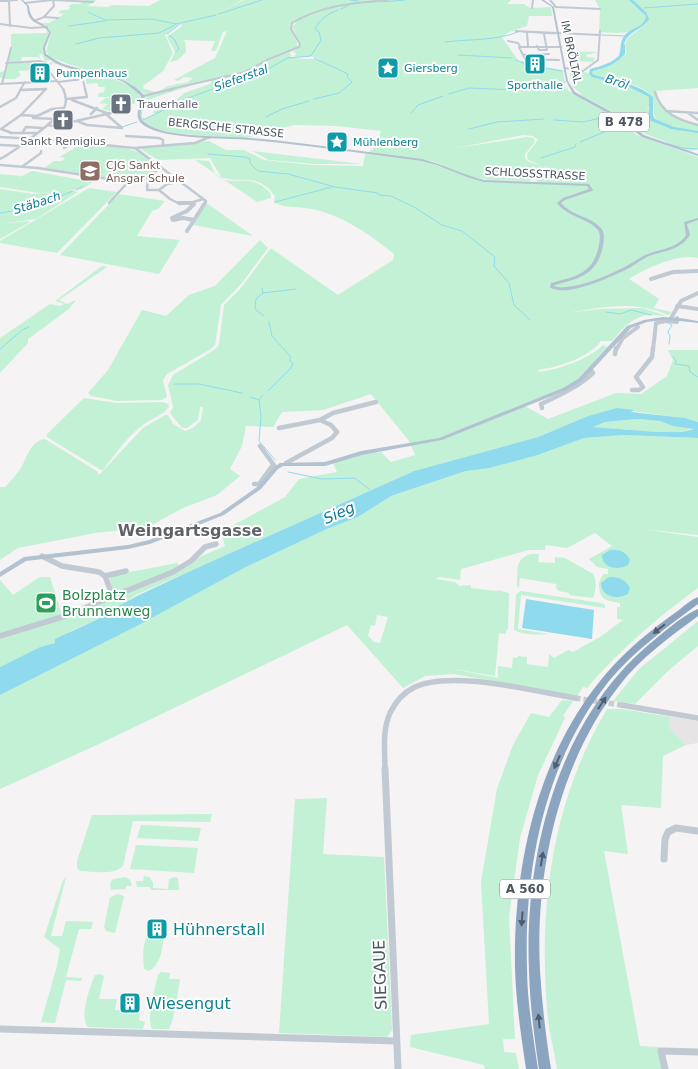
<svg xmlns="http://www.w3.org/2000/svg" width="698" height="1069" font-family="'DejaVu Sans',sans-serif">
	<rect width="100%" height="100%" fill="#f5f3f3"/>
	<path fill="#e6e4e5" d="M672,717L698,721V743L686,745L674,735L669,728V719Z"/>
	<path fill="#c3f1d5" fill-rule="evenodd" d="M85,0H97L87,6L108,7L112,5L149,6L160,0H242L226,9L244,0H511L507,4H524L530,8L551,7L552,16H529L527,26L509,32L502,37L518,60L522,63L520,61H523L525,63L523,64L563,70L565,86L569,91L616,118L637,135L698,157V258C679,253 646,268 629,279L659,299L654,308L671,312L669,315C664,314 659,311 654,310C626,301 593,309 565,313L600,309L643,308L666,316C662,316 658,315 653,315C635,314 623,328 612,341H601C588,358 559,367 538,370L539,372C559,369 588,360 603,345L607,347L569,389L525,406L548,419L616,393L641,394L667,376L673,360L668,350H698V422L685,418L631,411L602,413L588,416L538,437L414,471L136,595L111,613L73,630L55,643L40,647L0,667V580L13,595L40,577H50L62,615L114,595L109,576L177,563L180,569L195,559L225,546L221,532L285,497L299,479L337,472L333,463L365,454L381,452L391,462L415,455L409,441L371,394L323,410L282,412L273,427L246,426L242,446L230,469L240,476L217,495L183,508L148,527L95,533L18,548L0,560V487H5C11,481 16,475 21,468C27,458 30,441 45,439L98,472L99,475L143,428L165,415H168L173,424L185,431L194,427L201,420L203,407H200L198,420L187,428H182L170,413L173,407L168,385L173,375L214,350L219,345L224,305L240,289L270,249H272L338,295L393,260L394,254C369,234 344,216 312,209C300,206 285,209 274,202L275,196C256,171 242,185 221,177L210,158L158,160L139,148L209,141L226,150H244L264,160L311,165L363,166L365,154H367L426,161L483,181L538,182L536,180L549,168L528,160L527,154L538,140L533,136L523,135L456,148L527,137L534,138L535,142L525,154V158C530,166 541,162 546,168L530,181L490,180L472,177L432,161L368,153L377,145L381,131L337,126L294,125L246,138L208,136L175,133L157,129L146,124L140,117L141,109L147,96L193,85L147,100L143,108L142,116L145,119L156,114L152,112L173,103L184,93L210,84L212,80L249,71L276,57L290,52L291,57C299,60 313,58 322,60L311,56L294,57L296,53L292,52L299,48L301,44L292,27L298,20L331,7C318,9 302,15 291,23C288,32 299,38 297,47L272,57L245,71L158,92L168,86L188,82L193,78L184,77L178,81L174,80L215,58L227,31L223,32L216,51H211L215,41L183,40L185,42L186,52L178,60L170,62L175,52L167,37L182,26L180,23L165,35L173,53L163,71L143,86L144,89L156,92L145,94C112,70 83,73 49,56L47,54L49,53H46L51,31L40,23H49L64,14L58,13L61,10H68L71,7H68L72,4H80Z
		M595,0H629L646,16C642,37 614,33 599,32L600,9Z
		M633,0H698V88L655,91L654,92C660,115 679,118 698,125V149L690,151L643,133L622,117L583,96L572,86L569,69L588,73L596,78L629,85L642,90L650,97V108H646L650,110C649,124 666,127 677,130L657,120L654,115L653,97C638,81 615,81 595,76L592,73L593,71C607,67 615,64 626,54L625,43L628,38L647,23L646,12Z
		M43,28H46L49,31L43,51L50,60L45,61L42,54L39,55L41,60L38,57H22L21,61L8,62L11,49V34L47,33L46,28Z
		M566,51L598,52L586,55L587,57L595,58L593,62L568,61Z
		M38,61L44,63L45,69L18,71L21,75L15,79H3L0,77V72L5,71L7,64Z
		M54,62C76,68 129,78 141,96L139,102L111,111L102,109L108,104L99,103L106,98L119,97H98L99,93L104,92L105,87H99L97,83L86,84V79L96,74H85L86,72L53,63L47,66L49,63Z
		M82,144C107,146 143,145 158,167L149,176L129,181L44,168L54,161H62L65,158L59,157Z
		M252,151L362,164H314L269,160Z
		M195,160L209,161C212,166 214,175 220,178C234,186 247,173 266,189C270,192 271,194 271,198L257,202Z
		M32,171L93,182L82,189L39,193L0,187V174L21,176L16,179Z
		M89,188L117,192L57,253L0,243V241Z
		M0,189L33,194L70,190L78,192L36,219L0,224Z
		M119,194L165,201L158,209L152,211L137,236L180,240L159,274L60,255Z
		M208,204L253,236L193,225L205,205Z
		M29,221L30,222L0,239V224Z
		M260,240L268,248L242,283L221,305L215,345L211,349L167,374L163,380L167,397L162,400L117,401L91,396L88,393L108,370L142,310L166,316L189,295L215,286Z
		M102,266L107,267L59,300L67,304L76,300L69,309L28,339V343L0,373V338L50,304L61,306L64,304L55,301Z
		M84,398L116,403L163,402L168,404L169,407C162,416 152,418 143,425C127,436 115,455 103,470H101L47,437V434Z
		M637,419L660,421L673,426L694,428L682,432H657L592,427L605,422Z
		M624,435L698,438V535L642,529L698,537V588C657,618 620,649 587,688L583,687L577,696L453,674L425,676L403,688L347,625L99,744L0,789V695L5,692L137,626L244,568L327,529L358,517L391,496L466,471L489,467L538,455L584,438ZM595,533L612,546L589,559L597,567L608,569V574H603C602,578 599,581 599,585C599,600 608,601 620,603V607H617V619L623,620L600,637L573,652L568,650L554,658L549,654L548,667L527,664V657L518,656L517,658L513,657L512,668L498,666V678L448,668L495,676L499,633L505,634L508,628L509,593L498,590L497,591L471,588V585L459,586L455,582L435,579L440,577L460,580L461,569L529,550H545L546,545L567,548ZM377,615L388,617L380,643L374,642L368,636L371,625L375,626Z
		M531,554H539L538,562L555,563V557L565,558L593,574C597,580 596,591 593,598L569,595V593L559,591L556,588V584L520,578L519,587L517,586C518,571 514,559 531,554Z
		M521,591L601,603L605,605V608L521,595L518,629L548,634C537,635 524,635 514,630L516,594Z
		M698,621V646L668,671L635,704L613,701L639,669Z
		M562,700L573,701L563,716L565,718L538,775L520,838L509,917L515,1039H503L504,1052L516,1053L519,1069H485L484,1065L410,1047L411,1035L489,1024L481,882L497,789L513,745L531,713L549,717Z
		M607,709H621L672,717L669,719V728L686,745L663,756L661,808L621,805L628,854L604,851L640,1046L659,1047L662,1069H557C554,1049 548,1029 547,1009C539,903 552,802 607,709Z
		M327,798L323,854L384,857L392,1030L387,1037L279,1033L295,799Z
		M212,814L210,822L133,821L123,866C113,876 93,871 80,871L77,868V861L92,815Z
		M141,825L201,828L198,841L137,838Z
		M136,845L198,848L194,873L130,869Z
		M144,876L149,877L153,882V888L168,889L169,879L174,877L178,878L179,890H152L149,887H137L136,881H143Z
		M66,877L51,936H62L66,921L93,922L91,929H79L66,977L82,978L81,981L66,980L55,1023L41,1022L57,966L60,949L44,937L63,880Z
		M126,877L130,880L132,886H126V889L111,890L110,883L113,879Z
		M118,894L124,896L115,933L106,931L104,927L110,897Z
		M155,924L162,927C165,941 162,964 149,971L144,969C142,953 143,935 155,924Z
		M161,972L170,973L169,979H180C177,996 176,1014 169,1029H152C146,1018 155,988 158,975Z
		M101,974L104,976L99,999H117L115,1010L140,1011L139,1020L145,1022L143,1029L88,1027C79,1018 90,986 95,975Z"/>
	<path fill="#90daee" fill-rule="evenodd" d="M629,0H633L646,12L649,19C643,30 625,32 624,46C624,49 625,52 624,55H619C622,48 619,42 625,35C632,27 644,28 646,16Z
		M617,408L634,410L631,412L685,418L698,422V438L624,435L584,438L538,455L489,468L466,471L391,496L358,517L327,529L244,568L137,626L0,695V667L40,647L55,643V639L111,613L115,608L137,596L188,572L414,471L538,437L588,416ZM637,419L660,421L673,426L694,429L682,432H657L593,427L605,422Z
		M610,550C618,549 626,551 630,560L628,565C618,571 602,568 602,555Z
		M609,577C618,577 626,579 630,588L628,594C617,600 601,597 601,583Z
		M526,599L594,610L592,639L522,628Z"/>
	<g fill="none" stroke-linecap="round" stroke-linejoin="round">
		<path stroke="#90daee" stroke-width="1" d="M350,0L358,1
			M381,2L405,0
			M644,8L698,4
			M341,9L351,4
			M88,12L105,20L152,19L176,24L216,15
			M219,14L262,0
			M69,26L105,21
			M523,32L555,34
			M167,34L180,24
			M169,35L174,39L179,49L176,52
			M601,35L625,36
			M445,42C469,39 495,41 518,32
			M76,44L99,38L159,33L175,25
			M458,55L512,58
			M314,58L348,74L347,77L352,82L339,93L314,99
			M516,60L527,65L562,71
			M449,94L469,88L517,90L565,82
			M411,113L418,105L443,96
			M266,117L282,109L309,101
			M143,120L188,98L224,85L228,81L264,71L288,58L311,56L321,40L319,32L315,29C320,19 327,14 338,10
			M554,120L583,122L610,116
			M122,127L137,122
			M469,129L497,122L544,119
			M580,142L609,130L629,129
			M666,143L683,148L698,149
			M208,154L245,157L250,159V163L258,171L288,174L335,187L378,193L379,195L391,196L414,207L442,225L462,231L495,257L494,266L509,283L514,305L530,320
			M541,158L575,147L576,144
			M76,190L83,186
			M275,202L332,187
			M0,213L30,208L73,191
			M262,288L263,293L256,299L255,309L264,316
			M263,293L296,289
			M606,312L620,314L631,310L651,315
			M668,323L672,325L668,332L670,336L669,344
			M0,349L22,330L29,327
			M673,357L676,361L675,364L689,366L690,372L698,377
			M174,384H199L242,393
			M268,391L291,368L293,363L290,361V356L272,336L269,322
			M263,395L259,400L261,416L259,441L275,460
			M250,397L259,400
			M288,472L322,479L355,478L370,490"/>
		<path fill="#90daee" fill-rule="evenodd" d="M623,44L625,45V54C616,64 606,68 593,71L592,73L594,75C615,81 637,83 653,97V115L655,119L674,127L698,131V133L671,129L651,121L649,115V97L629,87L592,77L589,74L590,69C602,66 612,63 621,54V45Z"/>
		<path stroke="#caccce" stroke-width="5.5" stroke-dasharray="5.5 3" stroke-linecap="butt" d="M575,698L621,705"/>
		<path stroke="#c1cad2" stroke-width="2" d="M54,0L93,2
			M550,0L556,7L600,9
			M0,1L17,0
			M9,1L10,26
			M25,3L52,0
			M532,8L533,0
			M44,17L58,18
			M34,21L44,17L54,6L53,0
			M0,24L31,28L47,27
			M516,31L600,35
			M527,33L528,46
			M508,41L518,43L520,46
			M537,46L539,50H547L544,34
			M523,55L549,54
			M559,60L525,59L519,47H561
			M6,63L39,61L47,63
			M47,63L45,66L64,90
			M565,68L583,71L598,60L600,31
			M68,70L77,80
			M58,82L83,79L85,90
			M0,84L57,81
			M2,84L11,48
			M20,90L25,82
			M22,90L46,89
			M167,90L245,72L269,59L299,47L300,44L291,29L292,23C322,5 354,3 388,0"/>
		<path stroke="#c1cad2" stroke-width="2.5" d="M22,90L46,89
			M655,92C661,113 678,120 698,125
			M143,96L173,89
			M66,99L87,97L85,89
			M72,100L109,114
			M0,107L16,98L21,89
			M666,111L698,113
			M688,113L698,120
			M91,114L97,108
			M21,115L37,116L52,109L64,108
			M107,115L121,127
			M33,118L55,119
			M77,121L87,125L122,128
			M48,125L54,126L111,113
			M10,133H36
			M12,133L1,129L21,115L46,89
			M22,133L26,127L42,128
			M126,136L159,138L163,140V145
			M0,137L56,140L134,148L195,143L210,137
			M0,145L22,146
			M64,148L74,142
			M135,148L206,201L204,204
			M0,159C12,153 60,118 64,108C67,102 66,95 63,89
			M0,165L38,168L128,182L148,177L161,167
			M23,166L41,153V151
			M148,177L147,190H159L170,199L180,204L190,203L203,199
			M159,190L167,184L178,182
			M109,203L128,182"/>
		<path stroke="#c1cad2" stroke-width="4" d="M179,203H191
			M194,204L187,211L172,218L173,220L183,218L194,220
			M187,231L205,203
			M651,279L673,272L698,271
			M677,306L698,309
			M671,318L681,301L698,293
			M616,350L623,338L638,327
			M653,350L656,323L666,321L677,322V318"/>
		<path stroke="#c1cad2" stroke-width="4.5" d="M615,354L616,348
			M632,390H639L643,387L636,377L652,357L653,348
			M542,408L541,404C560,395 578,387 593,373L591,370
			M320,420L333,413L376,402
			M279,428L320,420L331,425L337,432L332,438L286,463
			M260,446L276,468
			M254,484H259L272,466"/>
		<path stroke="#c1cad2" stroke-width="5.5" d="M42,556L62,566L99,572L105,576L113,597
			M105,576L126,571
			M0,636L62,617L173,572L191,561L205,547L216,544
			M621,705L698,718
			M385,770C385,751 382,731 390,713C395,703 403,693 413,688C449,669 534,691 575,698"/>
		<path stroke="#c1cad2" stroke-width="7" d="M385,769L398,1069
			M664,859L665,839L668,832L676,828L698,831
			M0,1029L396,1041
			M665,1069L661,1051L698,1052"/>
		<path fill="#b3c2d1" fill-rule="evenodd" d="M21,0H23L29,6C31,25 42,19 51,32L45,48L46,54C54,59 61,64 70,66C91,73 115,73 133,86C137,88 141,92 145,96C144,104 137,115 143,121C149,127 160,130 168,132C195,137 223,136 251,138C308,143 365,152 422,159C443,164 463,175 484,180L589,184L593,190L592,191L565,200L561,203C572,216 590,216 601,228C605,233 604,240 603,246C597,275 580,278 555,285L554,286C572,292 612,274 628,265C634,262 639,258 645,255C659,249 677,249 686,235L684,222L698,218V220L687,224L690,235C679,252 663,250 647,257C641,260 636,264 631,267C614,276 576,293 558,290C557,290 551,288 550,288V287L551,283C577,276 593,274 599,245C600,239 601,232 596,228C584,217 568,217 557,203L563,198L589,189L587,186L484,182L467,177L437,165L422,161C365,154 308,145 251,140C223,138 195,139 168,134C159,132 146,129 140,122C134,114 141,105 141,96C134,90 128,84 119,80C98,72 73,73 54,62C50,60 47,57 44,55L43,48L49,32C39,20 28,26 27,6Z
			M541,0H544L554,7L568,81L575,92L619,116L644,135L698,154V156L642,137L617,118L573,94L566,81L552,7Z
			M663,317L680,318L698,321V323L680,321L663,320L647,322L631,328L582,381L567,390L442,440L362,455L325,466H283L278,469L261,489L224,515L150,544L128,549L26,561L0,577V572L24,557L128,545L149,540L220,513L257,487L274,467L280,463L325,462L361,451L439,438L563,388L578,379L627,326L644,320Z"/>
		<path fill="#8ba5c1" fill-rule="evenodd" d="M698,597V604C667,627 634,651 609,681C545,761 524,867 527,967C527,1001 533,1035 538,1069H526C521,1035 516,1002 515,968C513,848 546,720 640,640C653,629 666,619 679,610C685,605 691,600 698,597Z
			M698,609V616C670,637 640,658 619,686C558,764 535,874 540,971C542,1004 546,1037 551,1069H539C534,1036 530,1004 529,971C524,857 557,724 646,647C658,637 684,614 698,609Z"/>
	</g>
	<defs><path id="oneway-solid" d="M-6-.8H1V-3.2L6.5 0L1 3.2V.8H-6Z" transform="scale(1.25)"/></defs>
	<g fill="#505e6b">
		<use href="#oneway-solid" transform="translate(659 629) rotate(142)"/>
		<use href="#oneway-solid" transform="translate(602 703) rotate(-57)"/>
		<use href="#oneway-solid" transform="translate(557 762) rotate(114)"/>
		<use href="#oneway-solid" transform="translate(542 859) rotate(-80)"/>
		<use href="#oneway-solid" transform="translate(522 919) rotate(94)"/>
		<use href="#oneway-solid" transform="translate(539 1021) rotate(-96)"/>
	</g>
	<defs>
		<g id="building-square" transform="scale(1.125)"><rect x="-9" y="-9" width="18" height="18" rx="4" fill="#0f9aa8" stroke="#fff"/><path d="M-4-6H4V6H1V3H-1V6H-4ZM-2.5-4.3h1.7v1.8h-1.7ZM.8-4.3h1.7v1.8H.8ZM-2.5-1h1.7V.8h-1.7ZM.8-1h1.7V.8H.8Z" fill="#fff"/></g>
		<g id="sight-square" transform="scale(1.125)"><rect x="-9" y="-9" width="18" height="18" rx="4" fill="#0f9aa8" stroke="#fff"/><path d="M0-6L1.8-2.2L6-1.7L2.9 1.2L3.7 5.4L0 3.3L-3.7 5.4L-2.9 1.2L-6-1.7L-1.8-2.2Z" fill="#fff"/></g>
		<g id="church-square" transform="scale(1.125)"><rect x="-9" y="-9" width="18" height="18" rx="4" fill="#6b7280" stroke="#fff"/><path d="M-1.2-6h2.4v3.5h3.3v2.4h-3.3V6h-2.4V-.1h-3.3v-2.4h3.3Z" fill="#fff"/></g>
		<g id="school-square" transform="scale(1.125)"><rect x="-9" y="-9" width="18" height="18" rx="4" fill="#8d6e63" stroke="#fff"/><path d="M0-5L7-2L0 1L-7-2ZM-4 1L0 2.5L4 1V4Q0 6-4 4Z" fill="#fff"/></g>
		<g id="stadium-square" transform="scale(1.125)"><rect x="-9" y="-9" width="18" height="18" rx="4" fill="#2e9e5b" stroke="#fff"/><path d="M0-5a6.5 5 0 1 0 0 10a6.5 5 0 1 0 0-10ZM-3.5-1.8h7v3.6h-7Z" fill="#fff"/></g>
	</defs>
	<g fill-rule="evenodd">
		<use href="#building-square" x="535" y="64"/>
		<use href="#sight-square" x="388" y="68"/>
		<use href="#building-square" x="40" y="73"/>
		<use href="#church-square" x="121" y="104"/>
		<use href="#church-square" x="63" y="120"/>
		<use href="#sight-square" x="337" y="142"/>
		<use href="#school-square" x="90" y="171"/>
		<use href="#stadium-square" x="46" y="603"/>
		<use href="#building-square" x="157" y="929"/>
		<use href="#building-square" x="130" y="1003"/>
	</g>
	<g text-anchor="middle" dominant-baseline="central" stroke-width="4" stroke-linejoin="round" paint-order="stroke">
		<g font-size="11" fill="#4a5661" stroke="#fff">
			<text transform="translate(571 52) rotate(78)">IM BRÖLTAL</text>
			<text transform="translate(226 128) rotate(6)">BERGISCHE STRASSE</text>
			<text transform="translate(535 174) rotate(3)">SCHLOSSSTRASSE</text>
		</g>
		<g font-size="11" fill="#0d838f" stroke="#fff" text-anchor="start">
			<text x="404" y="68">Giersberg</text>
			<text x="56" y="73">Pumpenhaus</text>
			<text x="535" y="85" text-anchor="middle">Sporthalle</text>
			<text x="353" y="142">Mühlenberg</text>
		</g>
		<g font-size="11" fill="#5b616d" stroke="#fff" text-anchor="start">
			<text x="137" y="104">Trauerhalle</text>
			<text x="63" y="141" text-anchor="middle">Sankt Remigius</text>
		</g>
		<g font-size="11" fill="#785e54" stroke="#fff" text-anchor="start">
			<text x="106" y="165">CJG Sankt<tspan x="106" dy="13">Ansgar Schule</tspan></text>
		</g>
		<g font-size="12" font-style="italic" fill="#0c7c9b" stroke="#fff">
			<text transform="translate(241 78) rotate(-20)">Sieferstal</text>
			<text transform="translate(617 82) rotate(18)">Bröl</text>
			<text transform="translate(37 203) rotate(-18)">Stäbach</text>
		</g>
		<g fill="#fff" stroke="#808990" stroke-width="1">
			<rect x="599" y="112.5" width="50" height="19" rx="4"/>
			<rect x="500" y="879.5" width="50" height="19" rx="4"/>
		</g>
		<g font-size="12" font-weight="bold" fill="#4a5661">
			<text x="624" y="122">B 478</text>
			<text x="525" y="889">A 560</text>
		</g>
		<g font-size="14" fill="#27864d" stroke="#fff" text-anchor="start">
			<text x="62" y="595">Bolzplatz<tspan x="62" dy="16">Brunnenweg</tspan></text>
		</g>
		<g font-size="15" font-style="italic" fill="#0c7c9b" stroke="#fff">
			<text transform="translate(339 513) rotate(-24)">Sieg</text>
		</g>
		<g font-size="16" font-weight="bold" fill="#5f6368" stroke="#fff">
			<text x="190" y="530">Weingartsgasse</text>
		</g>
		<g font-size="16" fill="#0d838f" stroke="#fff" text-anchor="start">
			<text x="173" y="929">Hühnerstall</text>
			<text x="146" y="1003">Wiesengut</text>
		</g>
		<g font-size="16" fill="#4a5661" stroke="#fff">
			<text transform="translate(380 975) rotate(-92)">SIEGAUE</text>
		</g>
	</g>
</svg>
